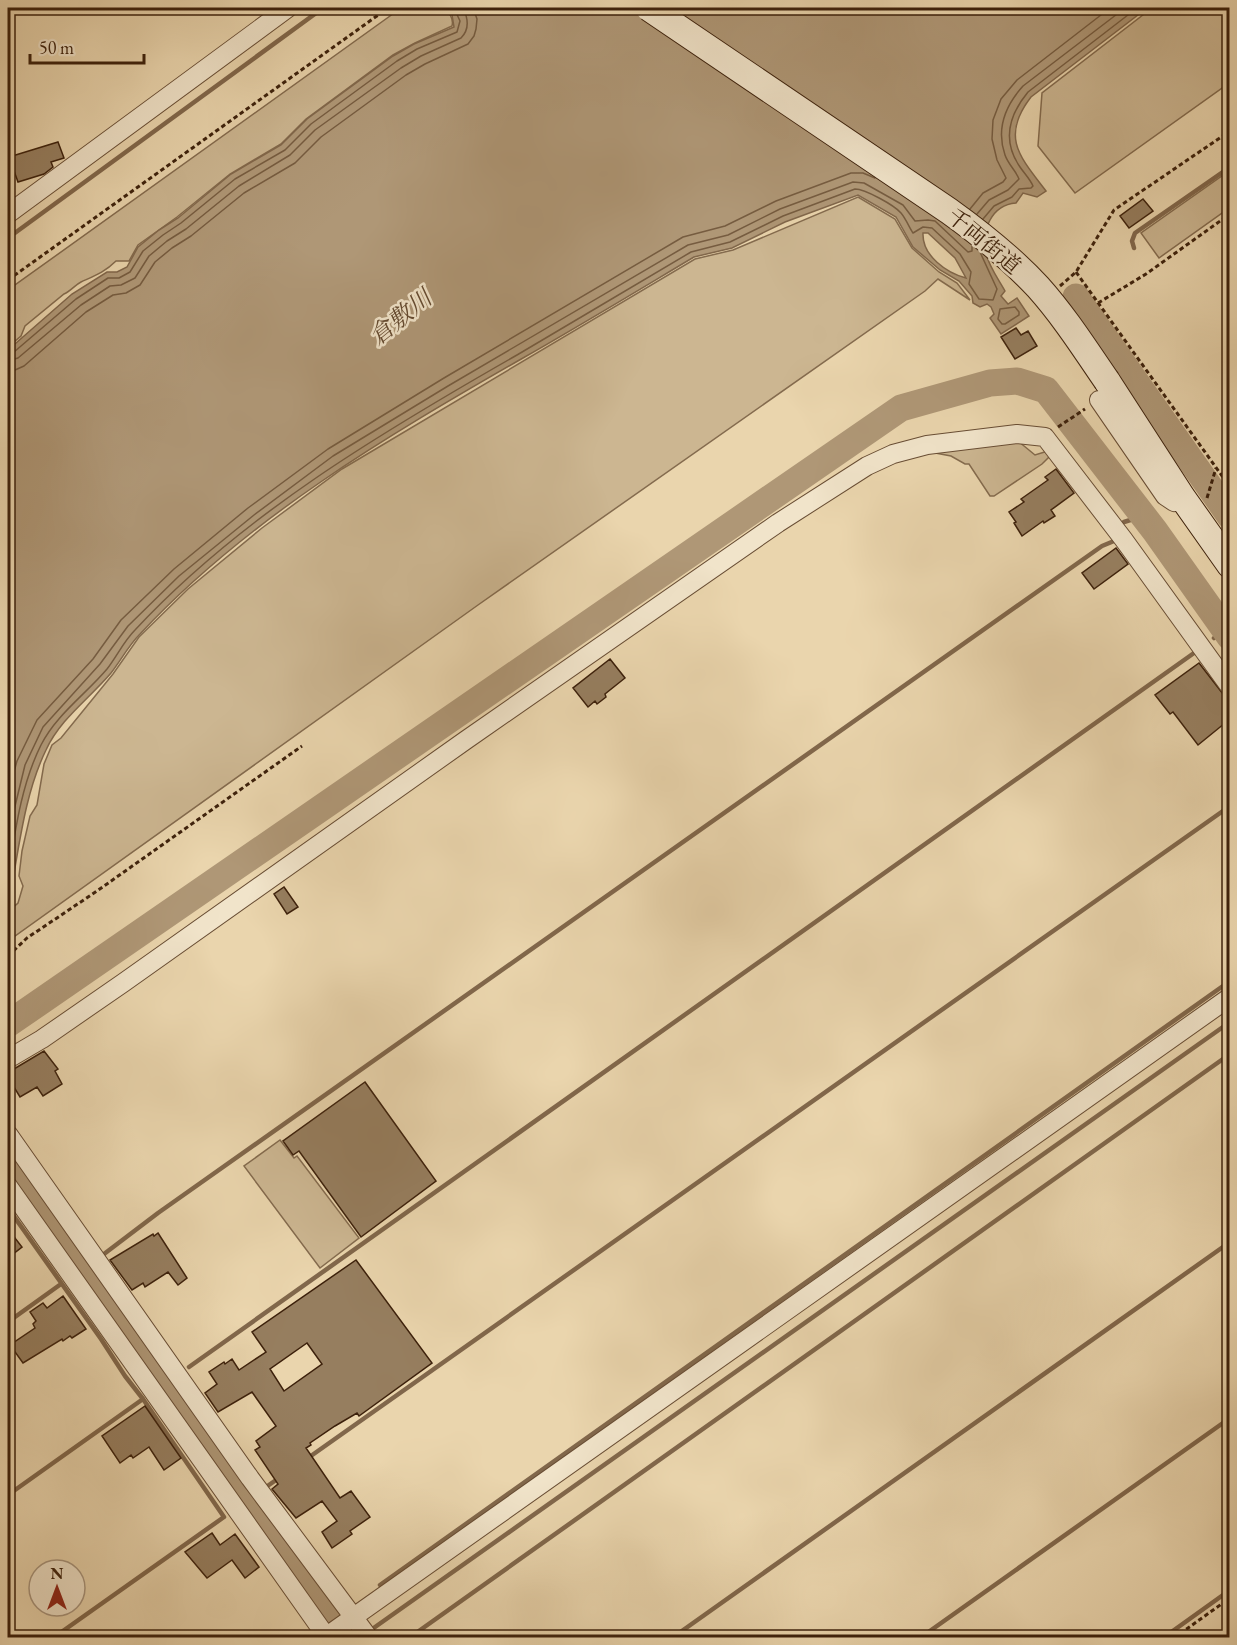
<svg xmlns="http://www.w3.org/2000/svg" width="1237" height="1645" font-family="'EB Garamond','Noto Serif JP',serif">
	<rect width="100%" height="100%" fill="#ead5ad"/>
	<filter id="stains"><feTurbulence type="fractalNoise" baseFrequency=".00333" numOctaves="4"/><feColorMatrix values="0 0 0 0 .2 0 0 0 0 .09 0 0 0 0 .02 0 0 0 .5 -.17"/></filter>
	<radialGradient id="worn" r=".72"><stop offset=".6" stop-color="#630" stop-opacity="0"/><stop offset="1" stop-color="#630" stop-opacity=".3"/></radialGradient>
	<path fill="#ccb691" stroke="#846b4e" stroke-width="1.5" d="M408,8H444C449,13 454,18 452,26L415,43L393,55L306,119L281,144L230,174L177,217L138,245L129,261H116C105,272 94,276 81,282C75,285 71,291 64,294L25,326L21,336L8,347V290L397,11L402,12Z
		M1152,8H1229V83L1075,193L1038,146L1042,93Z
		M1229,171V208L1159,258L1141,233Z
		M858,197L895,219L912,248L939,272L957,283L970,300L938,279L925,291L478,605L8,941V912L18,903L23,886L19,876L22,851L30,816L37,805L44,764L52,745L61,738L113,674L139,637L188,589L262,528L342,469L695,259L733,250Z
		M1018,441L1035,455L1048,451L1050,456L1042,464L994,496H990L969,464H965L951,456L930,452Z
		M280,1140L294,1158L297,1156L359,1238L320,1268L244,1166Z"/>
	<path fill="#af9776" stroke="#81674b" stroke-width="1.5" fill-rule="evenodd" d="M446,8H1147L1031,97C1000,137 1020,157 1046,191L1037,197L1023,193L1016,203C991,205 981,231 986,253C988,265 999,280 1005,291L1001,296L1008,304L1017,298L1029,316L1001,334L990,318L994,314L991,307L987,304L980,307L973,303L972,296L959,281L940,270L913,247L896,217L858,195L785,222L732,248L694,257C637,291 581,325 523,358C387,436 248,518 140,634C129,645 121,660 111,673C90,698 60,719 46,750C26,791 20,840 12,885L8,892V350L72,294L107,272H117L127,267L138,247L159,230L178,218L231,174L281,145L307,119L393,56L414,44L454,27L452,15ZM923,233H928L955,258L966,278C947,273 922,256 923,233Z"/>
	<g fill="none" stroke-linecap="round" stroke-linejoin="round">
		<path stroke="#765c40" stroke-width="1.5" d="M970,209L983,193L1003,182L1006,178L997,160L992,139L993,120L1001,99L1017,80L1110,8
			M977,214L989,200L1008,190L1019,179C1016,171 1008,164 1005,155C996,129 1005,106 1023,86L1125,8
			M983,219L994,206L1012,197L1019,189L1031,188L1033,186C1030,179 1024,173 1020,167C1002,141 1009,115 1028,92L1137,8
			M1015,307L1019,312V315L1005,324H1002L998,319L1000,309Z
			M8,354L14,352L76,299L108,278H119L130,272L143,251L163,235L181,223L235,179L285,150L311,124L397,61L417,49L457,32L460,21L454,8
			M8,361L18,358L81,305L110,286L121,285L135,278L149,256L167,241L186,229L239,186L290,155L315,130L401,68L421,56L461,38C470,29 468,18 463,8
			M8,370H15L24,366L86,312L113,295L126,293L140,285L155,262L172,248L191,236L244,193L295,163L321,137L406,75L425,64L468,44L474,36L476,29L477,19L473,8
			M8,793L17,761L37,720L93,659L121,620L174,569L248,508L328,449L444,378L683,237L725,226L776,201L851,173H863L875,178
			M8,835L25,765L43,727L100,664L128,626L179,576L254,515L333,456L448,386L688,245L728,235L780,209L853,182L864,183L903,205L915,221L928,220L935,221L968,252L972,251V246
			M8,876C15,832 21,785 41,745C56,715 86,694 107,669C117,656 124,641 135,630C242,515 382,432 517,355C575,321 633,286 691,252L730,242L783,216L855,189C865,189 894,205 901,213C906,219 909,227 913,233L923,227L932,228L960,254L971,272L969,284L979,299L993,300L997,289L980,252"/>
		<path stroke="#81674b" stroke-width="4.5" d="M8,238L323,8
			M1134,248L1132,241L1135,233L1230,167
			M1124,522L1143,516
			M1214,638L1225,630
			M8,1208L101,1339L125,1376L143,1399L8,1495
			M103,1257L104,1254L158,1213L1102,546L1114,541
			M82,1267L94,1266
			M8,1322L61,1284
			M189,1367L1194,653
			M165,1383L170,1380
			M308,1458L1230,806
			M266,1487L279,1478
			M380,1585L1230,981
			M330,1616L336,1613
			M368,1632L1230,1022
			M53,1638L224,1517L143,1399
			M409,1638L1230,1054
			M672,1638L1230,1242
			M920,1638L1230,1418
			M1163,1638L1230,1590"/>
		<path stroke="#af9776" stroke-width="27" d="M1076,297L1230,516
			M8,1024L901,408L990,383L1017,381L1046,390L1155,531L1230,637
			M8,1163L334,1621"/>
	</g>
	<path fill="#967e5f" stroke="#3c200b" stroke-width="1.5" fill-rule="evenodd" d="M58,142L64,158L51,162L53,167L44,174L18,182L9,157Z
		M1143,199L1153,211L1129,228L1120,216Z
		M1016,328L1021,335L1028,331L1037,346L1015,359L1001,337Z
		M1056,469L1074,493L1051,510L1055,516L1044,523L1043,521L1022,536L1014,523L1016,522L1009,512L1024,502L1021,499L1048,480L1045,477Z
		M1116,548L1128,564L1094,589L1082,573Z
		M610,659L625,678L605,694L606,697L597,704L595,701L588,707L573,688Z
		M1199,663L1230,703V719L1198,745L1173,712L1170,714L1155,695Z
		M284,887L298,907L287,914L274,894Z
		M44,1051L58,1069L55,1071L62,1084L43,1096L37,1087L20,1097L14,1087L8,1091V1070L14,1069Z
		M365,1082L436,1181L361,1237L299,1151L293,1155L283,1141Z
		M8,1229L22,1247L8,1258Z
		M158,1233L187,1278L178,1285L168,1272L145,1287L143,1283L132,1290L110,1260L153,1234L154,1236Z
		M356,1260L432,1363L359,1416L357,1413L335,1426L310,1443L311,1445L306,1448L340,1498L351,1491L370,1517L350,1531L352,1534L332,1548L322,1532L337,1521L322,1501L296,1518L272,1489L278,1484L255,1450L260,1447L256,1441L276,1426L252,1392L218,1412L205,1393L217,1384L209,1372L224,1362L225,1364L232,1359L239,1370L266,1352L252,1332ZM307,1343L322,1364L284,1391L270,1369Z
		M63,1296L86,1329L72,1338L70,1336L63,1341L62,1339L23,1363L10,1345L35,1328L33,1324L36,1321L30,1312L43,1303L47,1308Z
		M145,1406L181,1458L164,1470L149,1447L133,1458L131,1455L120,1463L102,1436Z
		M212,1533L220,1545L235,1534L259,1567L245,1578L232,1560L207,1578L185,1552Z"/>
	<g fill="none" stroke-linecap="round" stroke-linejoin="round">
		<g stroke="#684d34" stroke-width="20">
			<path id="street" d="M8,214L288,8
				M1099,400L1165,496L1174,502L1182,497
				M8,1059L42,1039L123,983L466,740L778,523L867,466L893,454L927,445L1017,434L1045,437L1124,540L1230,687
				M8,1134L250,1478L369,1638
				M8,1186L326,1636
				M324,1638L1230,997"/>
		</g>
		<g stroke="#3c200b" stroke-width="28">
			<path id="secondary" d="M1107,381L1182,497L1230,565"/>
		</g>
		<path stroke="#3c200b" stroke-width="3" stroke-dasharray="4.5 3" stroke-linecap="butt" d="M1076,272L1230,487
			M8,280L388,8
			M1060,286L1076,272L1114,210L1230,131
			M1098,303L1146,274L1230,214
			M1058,427L1085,409
			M1207,498L1216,468
			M8,956L27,938L97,891L302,746
			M1174,1638L1230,1598"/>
		<use href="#street" stroke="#f1e4ca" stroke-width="18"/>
		<use href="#secondary" stroke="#f1e4ca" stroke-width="26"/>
		<g stroke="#3c200b" stroke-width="28" stroke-linecap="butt">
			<path id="secondary-bridge" d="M649,8L949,211C981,234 1011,258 1038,287C1064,316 1085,349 1107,381"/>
		</g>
		<use href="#secondary-bridge" stroke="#f1e4ca" stroke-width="26"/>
	</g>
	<g text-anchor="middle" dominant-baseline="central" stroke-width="5" stroke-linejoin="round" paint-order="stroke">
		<g font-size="22" fill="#3c200b" stroke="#f1e4ca">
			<text transform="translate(984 241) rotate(40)">千両街道</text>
		</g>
		<g font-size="24" font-style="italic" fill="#644a30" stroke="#f1e4ca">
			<text transform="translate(400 317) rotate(-39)">倉敷川</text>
		</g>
	</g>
	<rect width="1237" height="1645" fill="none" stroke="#ead5ad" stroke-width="30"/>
	<rect x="9" y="9" width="1219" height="1627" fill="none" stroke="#3c200b" stroke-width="3"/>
	<rect x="15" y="15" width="1207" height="1615" fill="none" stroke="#3c200b" stroke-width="1.5"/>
	<g transform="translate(57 1588)"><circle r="28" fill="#f1e4ca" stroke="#a9967e" stroke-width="1.5"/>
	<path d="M0-4.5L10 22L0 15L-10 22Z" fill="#8f2418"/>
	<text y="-9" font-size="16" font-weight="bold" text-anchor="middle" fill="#3c200b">N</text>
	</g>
	<path d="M30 54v9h114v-9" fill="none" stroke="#3c200b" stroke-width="3"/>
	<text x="39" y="54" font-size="18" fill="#3c200b" stroke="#f1e4ca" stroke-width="4.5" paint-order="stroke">50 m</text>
	<rect width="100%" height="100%" filter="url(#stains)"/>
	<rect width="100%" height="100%" fill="url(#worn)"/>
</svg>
